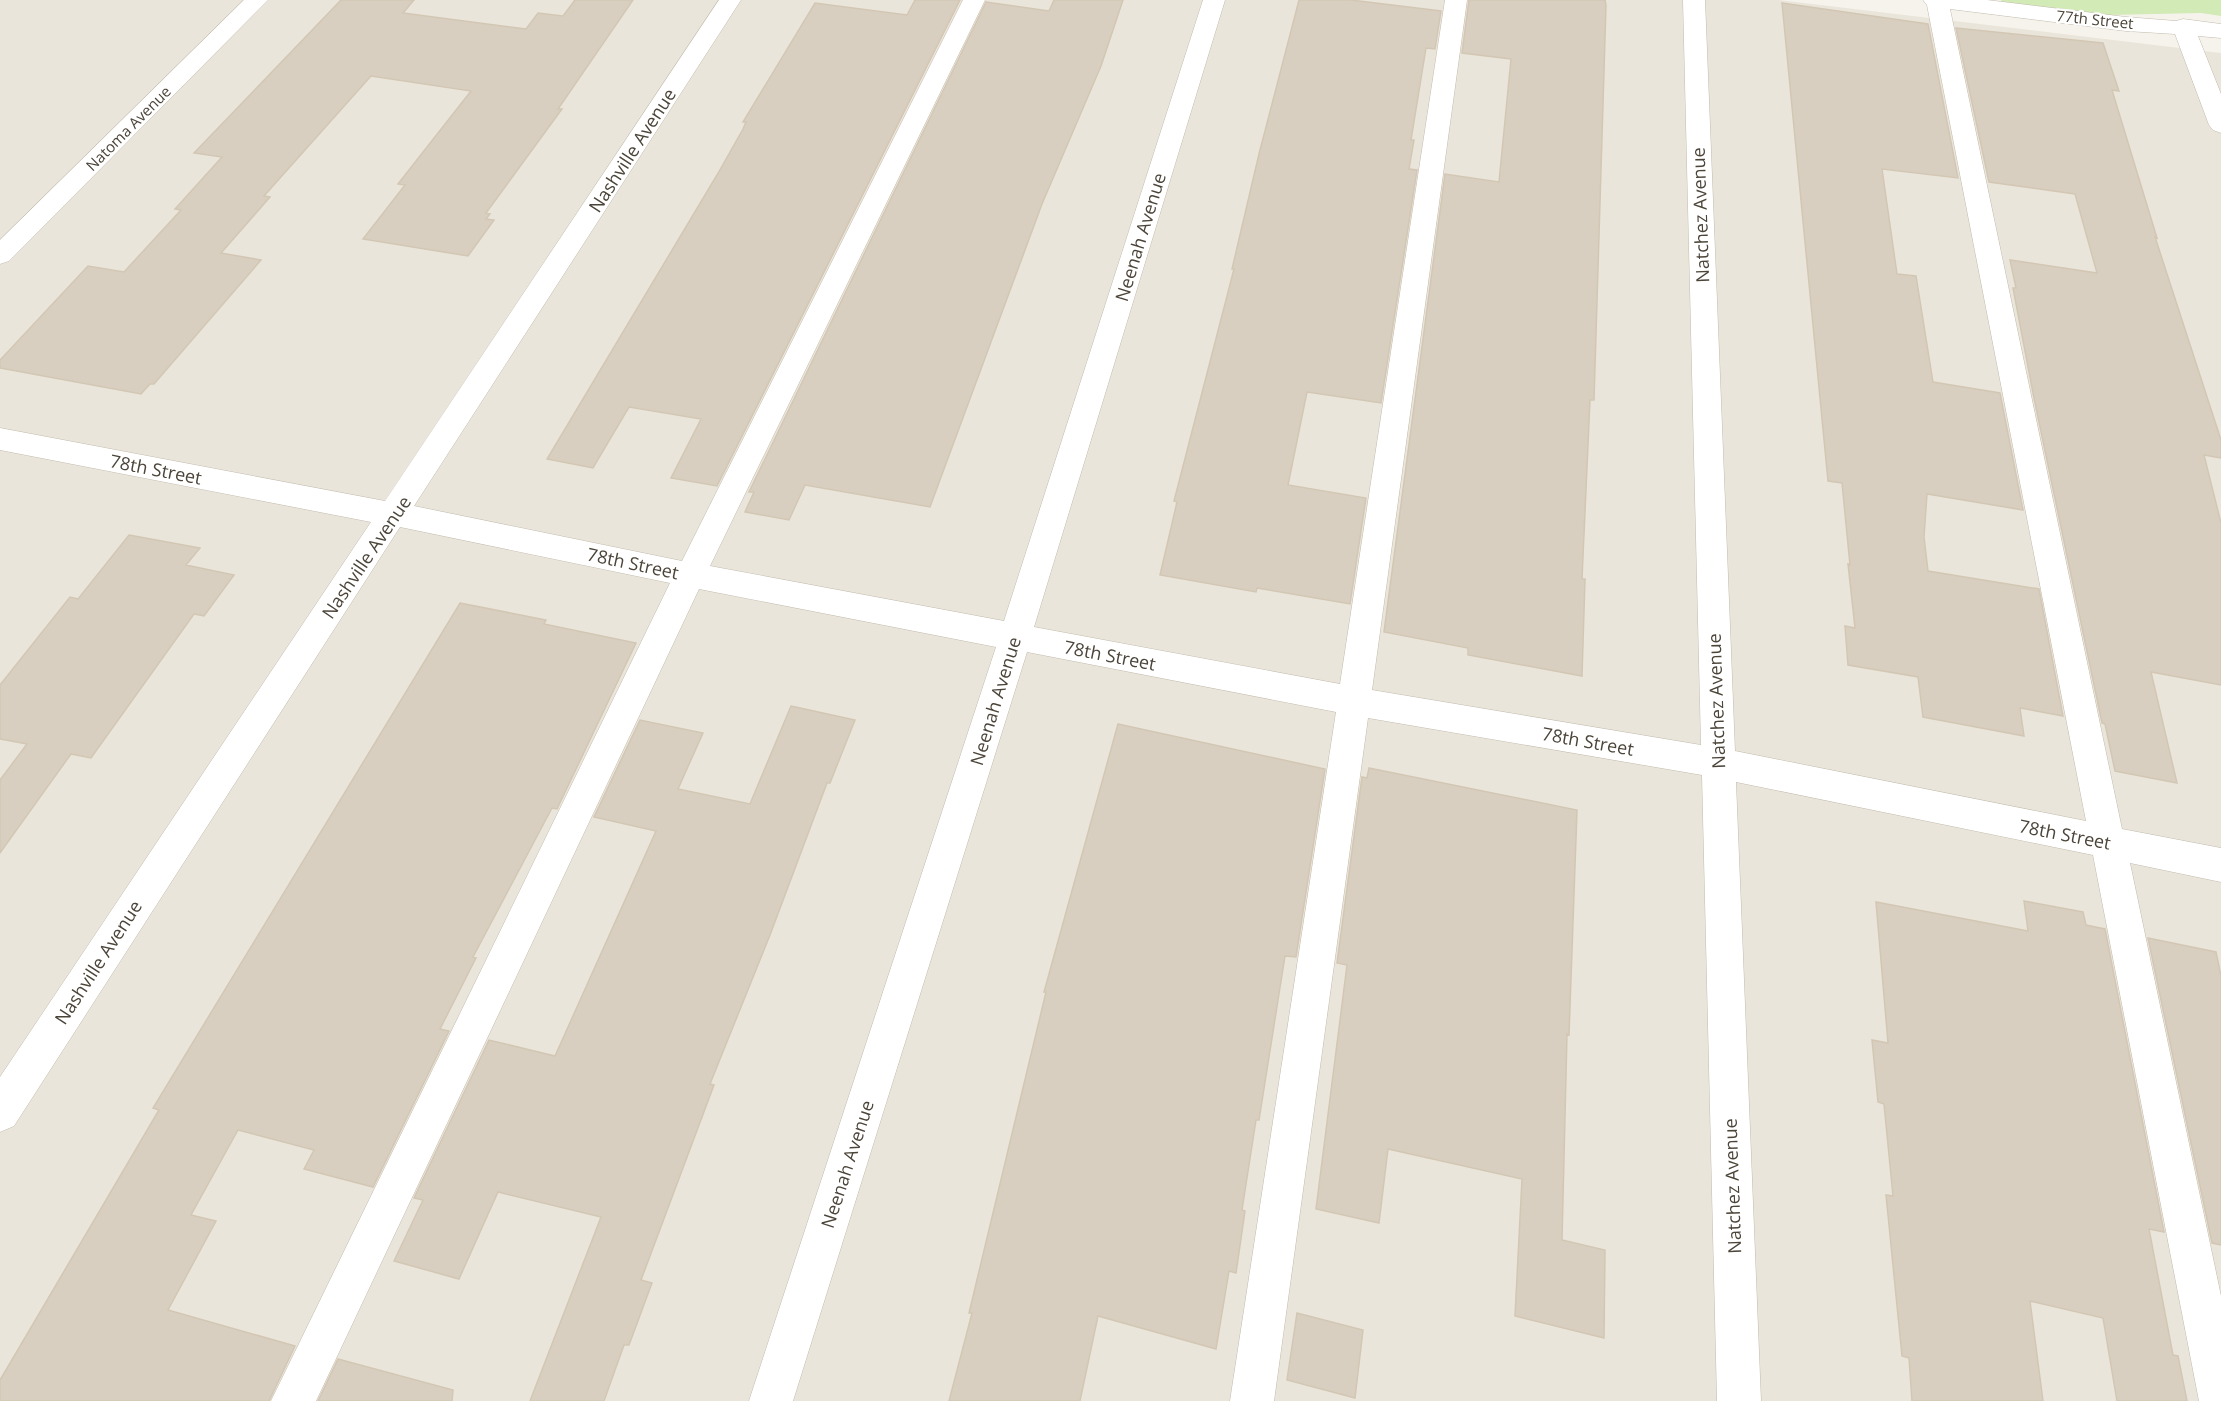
<svg xmlns="http://www.w3.org/2000/svg" width="2221" height="1401" font-family="'Open Sans',sans-serif">
	<rect width="100%" height="100%" fill="#f6f3ec"/>
	<path fill="#eae5da" d="M0,0H1779L2221,53V1401H0Z"/>
	<path fill="#d2eab5" d="M2001,0H2221V16L2201,13L2109,15L2002,2Z"/>
	<path fill="#d8cfc1" stroke="#d3c7b4" stroke-width="1.5" d="M341,0H414L403,13L526,29L538,13L563,16L575,0H633L558,109H562L486,213L490,214L486,219L494,220L468,256L363,239L405,185L398,184L471,91L371,76L264,196L270,197L221,253L261,260L154,384H150L141,394L0,368V360L88,266L124,272L181,210L175,209L222,157L194,153Z
		M915,0H960L717,486L671,478L701,419L629,407L593,468L547,459L717,175L743,129L746,122H743L815,3L907,15Z
		M1054,0H1123L1101,66L1042,204L930,507L805,485L789,520L745,512L754,492H749L986,2L1049,11Z
		M1299,0H1351L1441,11L1435,49L1426,48L1411,140H1414L1409,169L1417,170L1381,403L1307,392L1288,485L1366,498L1350,604L1257,588L1256,592L1160,575L1177,502L1174,501L1234,269H1232L1259,154Z
		M1469,0H1605L1606,5L1594,400H1590L1582,579H1585L1582,676L1468,655V648L1384,632L1445,174L1499,182L1511,59L1462,53Z
		M1782,3L1928,24L1958,178L1882,169L1897,274L1916,276L1933,382L2000,393L2023,510L1927,494L1924,537L1928,571L2039,589L2063,716L2020,708L2024,736L1923,717L1918,677L1848,665L1845,626L1855,628L1848,564L1850,565L1842,483L1828,481Z
		M1956,28L2103,43L2119,91L2112,90L2157,238L2155,237L2221,440V458L2204,455L2221,523V685L2151,672L2177,783L2115,771L2105,724L2102,723L2034,398L2013,288H2016L2010,260L2097,273L2075,194L1989,182Z
		M129,535L200,548L186,565L234,575L204,616L194,614L91,758L71,754L0,853V780L27,744L0,739V685L70,597L78,599Z
		M460,603L546,620L544,624L636,643L557,809L552,808L473,957L476,958L440,1029L449,1031L373,1187L304,1169L314,1150L238,1130L191,1215L216,1221L168,1310L295,1346L269,1401H0V1380L159,1110L153,1108Z
		M791,706L855,720L830,783H827L770,935L710,1084L714,1085L641,1280L652,1283L629,1345H624L604,1401H530L601,1217L498,1192L459,1279L394,1261L423,1200L414,1198L489,1040L555,1056L656,831L594,817L640,720L703,733L678,789L750,804Z
		M1118,724L1325,769L1296,957L1285,956L1259,1120H1256L1242,1210L1245,1211L1236,1273L1229,1271L1216,1349L1098,1316L1080,1401H949L972,1313H969L1046,992H1044Z
		M1369,768L1577,810L1569,1035L1567,1034L1562,1240L1605,1250L1604,1338L1515,1316L1522,1179L1388,1149L1379,1223L1316,1209L1347,965L1337,963L1362,777L1367,778Z
		M2024,901L2083,912L2086,925L2105,929L2164,1232L2149,1229L2173,1355L2178,1356L2187,1401H2117L2103,1318L2030,1301L2043,1401H1912L1909,1358L1902,1356L1886,1195L1893,1196L1884,1104L1878,1102L1872,1040L1888,1043L1876,902L2028,931Z
		M2148,938L2216,952L2221,976V1245L2212,1243Z
		M1297,1313L1363,1330L1355,1398L1287,1380Z
		M338,1359L453,1390L452,1401H318Z"/>
	<g fill="none" stroke-linecap="round" stroke-linejoin="round">
		<g stroke="#c2bbae" stroke-width="1">
			<path id="minor" d="M244,0H268L9,261L0,264V240Z
				M719,0H741L414,506L682,561L963,0H985L710,566L1004,621L1203,0H1225L1034,627L1340,684L1445,0H1467L1372,690L1701,745L1683,0H1705L1735,751L2086,821L1927,5L1923,0H1987L2126,17L2176,21L2183,19L2221,24V38L2198,36L2221,94V133L2213,130L2209,125L2175,34L2126,31L1950,9L2122,829L2221,848V882L2130,863L2221,1296V1401H2199L2093,855L1736,782L1761,1401H1717L1702,775L1368,718L1274,1401H1230L1336,712L1027,652L793,1401H749L996,647L699,589L316,1401H271L670,583L400,527L14,1126L0,1132V1077L371,522L0,450V428L385,501Z"/>
		</g>
		<use href="#minor" fill="#fff" fill-rule="evenodd"/>
	</g>
	<g text-anchor="middle" dominant-baseline="central" stroke-width="4.5" stroke-linejoin="round" paint-order="stroke">
		<g font-size="15" fill="#4b4439" stroke="#fff">
			<text transform="translate(2095 19) rotate(6)">77th Street</text>
			<text transform="translate(128 128) rotate(-45)">Natoma Avenue</text>
		</g>
		<g font-size="18" fill="#4b4439" stroke="#fff">
			<text transform="translate(632 150) rotate(-57)">Nashville Avenue</text>
			<text transform="translate(1700 215) rotate(-92)">Natchez Avenue</text>
			<text transform="translate(1140 237) rotate(-73)">Neenah Avenue</text>
			<text transform="translate(156 469) rotate(11)">78th Street</text>
			<text transform="translate(366 557) rotate(-56)">Nashville Avenue</text>
			<text transform="translate(633 563) rotate(12)">78th Street</text>
			<text transform="translate(1110 655) rotate(11)">78th Street</text>
			<text transform="translate(995 701) rotate(-73)">Neenah Avenue</text>
			<text transform="translate(1716 701) rotate(-92)">Natchez Avenue</text>
			<text transform="translate(1588 741) rotate(10)">78th Street</text>
			<text transform="translate(2065 834) rotate(11)">78th Street</text>
			<text transform="translate(98 962) rotate(-57)">Nashville Avenue</text>
			<text transform="translate(847 1164) rotate(-72)">Neenah Avenue</text>
			<text transform="translate(1732 1186) rotate(-92)">Natchez Avenue</text>
		</g>
	</g>
</svg>
